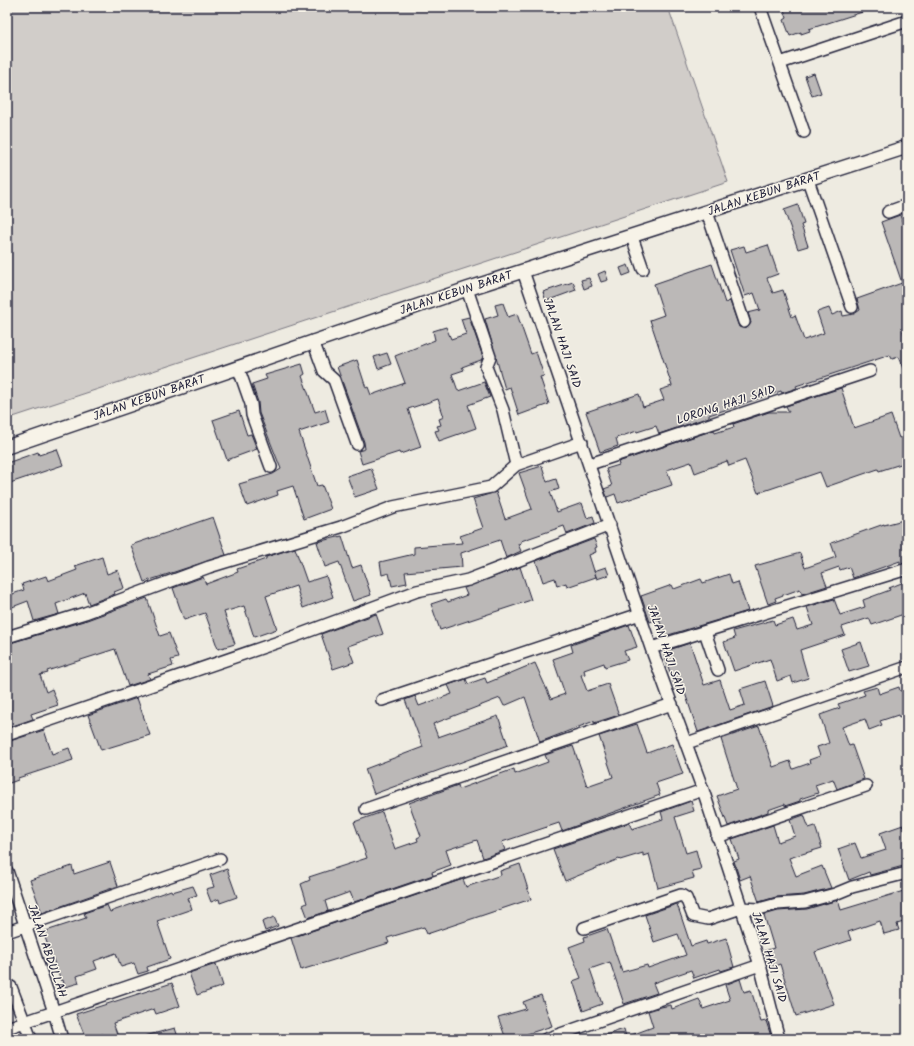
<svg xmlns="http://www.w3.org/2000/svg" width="914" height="1046" font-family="Kalam,sans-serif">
	<rect width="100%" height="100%" fill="#eeebe1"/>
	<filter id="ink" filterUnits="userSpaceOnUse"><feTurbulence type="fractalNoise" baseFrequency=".025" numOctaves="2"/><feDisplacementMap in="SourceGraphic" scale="8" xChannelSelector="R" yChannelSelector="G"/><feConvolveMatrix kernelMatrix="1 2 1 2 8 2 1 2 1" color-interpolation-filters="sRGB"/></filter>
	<g filter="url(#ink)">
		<path fill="#d1cdc9" stroke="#7a7882" d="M7,7H668L728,182L7,419Z"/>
		<path fill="#bbb8b7" stroke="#22223b" d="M783,7H875V8L809,29L810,31L801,34V32L790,36L784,20L787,18Z
			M814,73L821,93L812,96L805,76Z
			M798,205L804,224L801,225L808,246L798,249L784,210Z
			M900,215L905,230L907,229V329L903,331L907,343V375L899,357L892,359L890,355L796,386L797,388L782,393L781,391L728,409L709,415V417L659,434L656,426L637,432V431L616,438L618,446L600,452L586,412L639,394L643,407L664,400L660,390L672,386L650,320L664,315L654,284L712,264L725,303L730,301L739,327L747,328L751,323L748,313L760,310L754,293L745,296L730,250L744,246L746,252L768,245L778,274L767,278L773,293L783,290L792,317L795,315L804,340L824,333L817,312L829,308L832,315L842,311L843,316L854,314L860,310L857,299L902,283L881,222Z
			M628,265L631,273L623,276L620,268Z
			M605,271L608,280L601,282L598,274Z
			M589,278L592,286L584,289L581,280Z
			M573,282L576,290L546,301L543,292Z
			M503,303L508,317L517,314L531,354L536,352L544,376L540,377L549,404L519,415L510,387L505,389L485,319L498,315L495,305Z
			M469,317L483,357L481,360L462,367L464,370L452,374L458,391L484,382L490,397L468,405L476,428L439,441L435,431L439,430L437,426L441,425L439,419L444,417L438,399L408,409L421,447L400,454L399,452L362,464L358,451L365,449L364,442L337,367L357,360L366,388L368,387L371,395L405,383L395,356L435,340L433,331L446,327L451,339L466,334L461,319Z
			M387,353L391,364L378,369L374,357Z
			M302,364L305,374L302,376L315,412L325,409L329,422L299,432L317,486L322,485L331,509L304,519L293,486L277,491L278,495L247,506L239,484L273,474L281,469L259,413L258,402L252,384L267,379L265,375Z
			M841,388L854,428L891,415L899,438L907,435V462L879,471L878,469L826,487L820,472L758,493L745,460L729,466L727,461L695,473L691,462L667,470L672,485L618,503L615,494L607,497L604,489L612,486L606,469L619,465L618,462L714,430L715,433L734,427L733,424L769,412H789L786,406Z
			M239,411L247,435L251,434L257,449L227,460L213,420Z
			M57,449L63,465L7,484V463L38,452L39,455Z
			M542,466L547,482L556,479L559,489L550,492L557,512L582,503L587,518L593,516L595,523L567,534L564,526L521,541V543L518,544L521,551L506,558L500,540L461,553L462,567L405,572L407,583L392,586L389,573L382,575L380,562L414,554V547L462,543L460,536L483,528L473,499L496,492L505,519L532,509L519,473Z
			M371,468L379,489L355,497L347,476Z
			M213,517L226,555L144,582L131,545Z
			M907,519V562L900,564V561L853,578L849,567L840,570L839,567L822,573L827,586L802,594L800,589L775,598L776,601L768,604L755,566L800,553L805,568L836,557L831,543L884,524V525Z
			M342,536L352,568L361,565L371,595L353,601L339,562L325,567L317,542Z
			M594,539L597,547L595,548L596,552L589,555L596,577L567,587L566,583L557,586L555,578L543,582L536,561Z
			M295,548L307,582L326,576L333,597L303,608L296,586L266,596L277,629L254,637L244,606L224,612L235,644L218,649L205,613L184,620L173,588L203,577L206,584L238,572L237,569L266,559V557Z
			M102,557L107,574L118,570L124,588L114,592L115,594L89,604L85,593L56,604L59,614L34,621L28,601L7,609V596L24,590L22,584L46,576L48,581L77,570L75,566Z
			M520,567L531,600L440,630L431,604L446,599L448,602L467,595L464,588Z
			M606,567L609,575L597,579L594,571Z
			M729,574L732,584L738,582L748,611L665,636L659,619L650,622L641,596L672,585L674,589L701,579L703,583Z
			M904,582L907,592V613L872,625L869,618L842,627L845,635L800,650L808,678L793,683L791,676L777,681L770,659L734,671L724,642L735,638L733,631L773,620L775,625L793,619L797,630L813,625L807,607L834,599L840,615L865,607L863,600L890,590L889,588Z
			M147,598L160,636L169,633L178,658L171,660L173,666L148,674L150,679L128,686L115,649L47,671L48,673L40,675L46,692L52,689L58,705L31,714L33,719L7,728V644L87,620Z
			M376,614L383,634L348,646L354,662L333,669L321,634Z
			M629,625L637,647L624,651L628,660L605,667L604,663L584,670L585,674L581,675L587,691L608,684L619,715L594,723V721L540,742L525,697L504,706L500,698L433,724L438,737L498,716L508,745L374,794L365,769L423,747L405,700L415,696L419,706L452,694L448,685L466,679L468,684L485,678L487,683L535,663L551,699L565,694L553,659L573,652L571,645Z
			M861,642L869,666L849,672L841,649Z
			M690,643L704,685L720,680L730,710L745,705L740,689L765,681L773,706L698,732L683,687L676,690L663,652Z
			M877,687L879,694L899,687L900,691L907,689V714L899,717L898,715L880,721L882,725L869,730L865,719L842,727L849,746L852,745L864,779L837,789L833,779L815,785L818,793L800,799V801L785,806V804L768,810V812L728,826L717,796L737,789L721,739L759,726L773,767L790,761L793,769L810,763L809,760L820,756L817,747L829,743L820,715L840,708L838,704L865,695L863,691Z
			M137,698L150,735L101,750L88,715Z
			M637,724L647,753L672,744L683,774L656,783L660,795L562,831L559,823L502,842L505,850L483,858L477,840L446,850L451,865L432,872L433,875L354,902L350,892L325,901L328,911L308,918L303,905L307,903L301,884L310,880L309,877L367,858L354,822L382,812L395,849L418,841L417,838L421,836L409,803L458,785L459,789L514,769L515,774L548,762L545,755L573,746L587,786L613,777L599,736Z
			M44,730L52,754L69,748L73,760L18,778V780L7,784V742Z
			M691,801L694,811L675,817L686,853L696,850L701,869L692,871L694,878L658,888L649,854L643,856V853L620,860L619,859L565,881L553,849L629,823L632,829L663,819L661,812Z
			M804,815L809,828L815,826L822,848L789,858L796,876L822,866L831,888L804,895L776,897L759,902L750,876L740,880L734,861L739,859L732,839L773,825L778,842L795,836L790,820Z
			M903,825L907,836V865L870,875L869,872L849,880L838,849L855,843L861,858L886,850L880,833Z
			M110,862L118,886L42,913L30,880L72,866L74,874Z
			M520,864L531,899L427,934L424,927L387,938L389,943L301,970L291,938L463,879L466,887L501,875L500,871Z
			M227,869L237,897L220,903L219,899L211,902L206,889L214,887L210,875Z
			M193,886L197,895L188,898L192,909L157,921L170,959L147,967L148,971L138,974L134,963L121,967L116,953L94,961L97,969L77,976L79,983L65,987L63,980L61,981L43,932L86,918L84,913L107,905L110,912L171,890L172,892Z
			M907,890V921L897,924L899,930L884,934L880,921L848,932L851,940L815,952L834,1004L796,1016L780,964L770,968L764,951L774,948L764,915L778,911L807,909L838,900L841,910Z
			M677,904L691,946L706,941L707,944L726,938L734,967L721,971L720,969L694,978L691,970L653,983L657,993L624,1004L610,962L590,969L602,1004L583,1011L573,981L581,978L569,947L585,941L584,937L607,929L622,972L647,965L648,968L686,955L678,934L654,942L645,915Z
			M274,917L278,926L265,931L262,922Z
			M216,964L223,986L197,995L189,973Z
			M740,979L744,992L751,990L761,1022L766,1021L771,1036L763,1039H600L599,1037L624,1029L626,1037L653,1027L648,1011L661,1007L671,1005L672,1009L699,999L703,1009L730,1000L725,985Z
			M172,983L180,1006L156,1014L154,1009L113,1023L119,1039H104L103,1034L86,1039L76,1014Z
			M541,995L552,1026L527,1034L529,1039H506L498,1017L526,1009L523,1002Z
			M175,1028L178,1037L146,1039L145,1036Z"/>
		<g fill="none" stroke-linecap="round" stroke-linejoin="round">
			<g stroke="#22223b" stroke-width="14">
				<path id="minor" d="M760,7L804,132
					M780,63L907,21
					M808,180L852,307
					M707,212L744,322
					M888,212L907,205
					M632,237L643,269
					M523,271L651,648L703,790L760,965L779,1039
					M467,289L490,357L486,367L503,410L516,465
					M313,341L324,371L334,380L357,444
					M238,367L251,404L252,415L271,467
					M590,464L870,371
					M705,632L718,670
					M7,637L85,613L209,567L341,527L393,507L491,487L516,465L582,442
					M651,648L907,569
					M382,700L640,614
					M7,735L293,637L417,591L468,580L610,525
					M687,743L907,667
					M366,809L672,704
					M717,837L866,786
					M7,871L54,1012L62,1039
					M584,928L681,895L686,898L693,916L708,919L741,908L759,909L777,904L805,902L835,894L852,887L907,873
					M7,932L220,859
					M11,987L31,1039
					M7,1028L703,790
					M546,1039L760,965"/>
			</g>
			<g stroke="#22223b" stroke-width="16">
				<path id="major" d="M7,447L467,289L907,147"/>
			</g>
			<use href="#minor" stroke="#f7f3e8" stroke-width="11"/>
			<use href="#major" stroke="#f7f3e8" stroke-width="13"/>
		</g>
	</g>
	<g text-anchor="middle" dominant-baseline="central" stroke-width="3" stroke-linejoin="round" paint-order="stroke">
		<g font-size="12" fill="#22223b" stroke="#f7f3e8">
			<text transform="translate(764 194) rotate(-18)">JALAN KEBUN BARAT</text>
			<text transform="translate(456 293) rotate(-18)">JALAN KEBUN BARAT</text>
			<text transform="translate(562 343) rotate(71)">JALAN HAJI SAID</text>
			<text transform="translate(149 398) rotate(-19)">JALAN KEBUN BARAT</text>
			<text transform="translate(726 405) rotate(-18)">LORONG HAJI SAID</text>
			<text transform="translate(666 650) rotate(71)">JALAN HAJI SAID</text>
			<text transform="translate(47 951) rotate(71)">JALAN ABDULLAH</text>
			<text transform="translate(769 957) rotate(73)">JALAN HAJI SAID</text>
		</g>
	</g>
	<rect width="914" height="1046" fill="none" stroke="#f7f3e8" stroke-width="24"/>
	<rect x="12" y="12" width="890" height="1022" fill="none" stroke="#22223b" stroke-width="1.5" filter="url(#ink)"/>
</svg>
